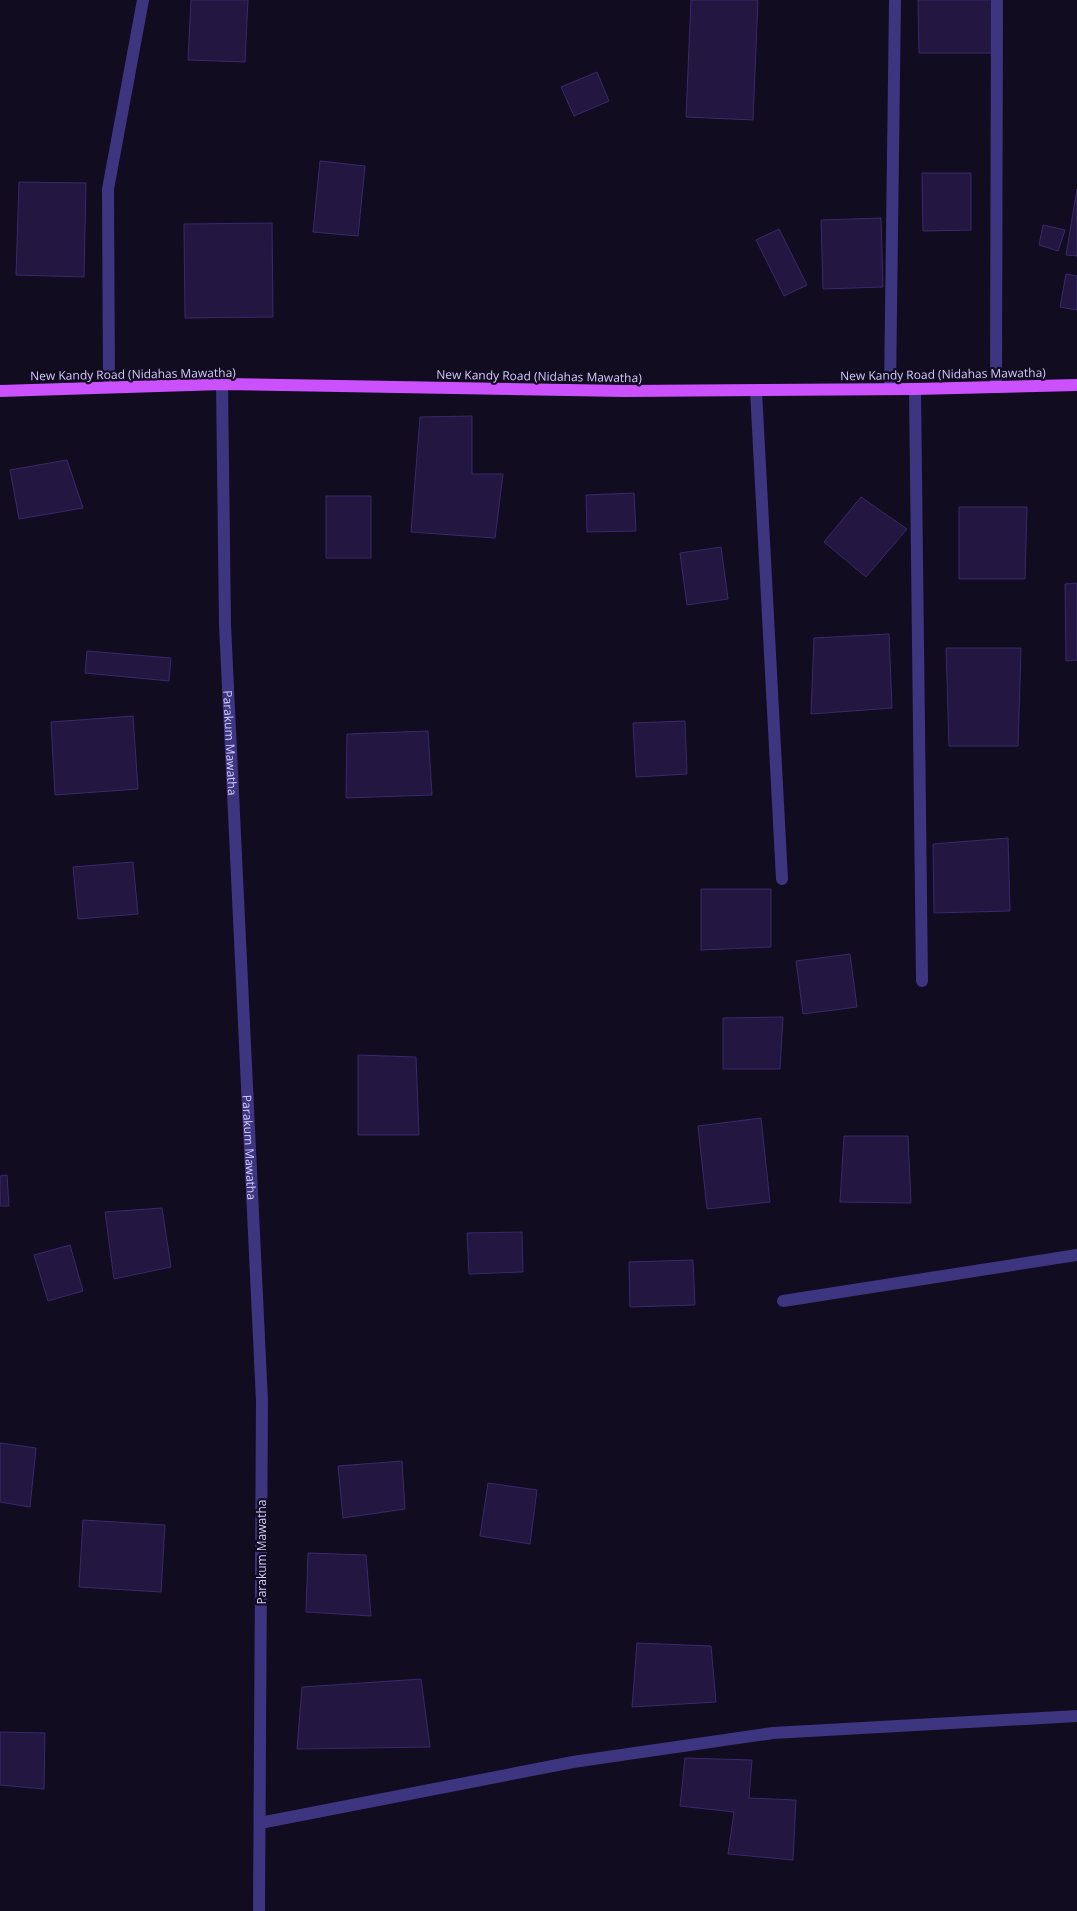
<svg xmlns="http://www.w3.org/2000/svg" width="1077" height="1911" font-family="'Open Sans',sans-serif">
	<rect width="100%" height="100%" fill="#110c1f"/>
	<path fill="#231741" stroke="#3b286d" d="M191,0H248L245,62L188,60Z
		M691,0H758L753,120L686,117Z
		M918,0H994V53H919Z
		M597,72L609,101L574,116L561,87Z
		M320,161L365,166L358,236L313,232Z
		M922,173H971V230L923,231Z
		M19,182L86,183L84,277L16,275Z
		M1077,189V256L1066,255Z
		M881,218L883,287L823,289L821,220Z
		M272,223L273,317L185,318L184,224Z
		M1043,225L1065,230L1058,251L1039,245Z
		M779,229L807,285L784,296L756,240Z
		M1066,274L1077,276V310L1060,307Z
		M472,416V474H503L495,538L411,532L420,417Z
		M67,460L83,508L19,519L10,470Z
		M634,493L636,531L587,532L586,495Z
		M326,496H371V558H326Z
		M861,497L907,529L866,577L824,542Z
		M959,507H1027L1025,579H959Z
		M721,547L728,599L687,605L680,553Z
		M1077,583V660L1066,661L1065,584Z
		M889,634L892,708L811,714L814,638Z
		M946,648H1021L1018,746H949Z
		M87,651L171,658L169,681L85,673Z
		M133,716L138,789L55,795L51,722Z
		M685,721L687,774L636,777L633,723Z
		M428,731L432,795L346,798L347,734Z
		M1008,838L1010,911L934,913L933,844Z
		M133,862L138,914L78,919L73,867Z
		M701,889H771V947L701,950Z
		M850,954L857,1007L803,1014L796,961Z
		M783,1017L780,1069H723V1018Z
		M358,1055L416,1057L419,1135H358Z
		M761,1118L770,1202L707,1209L698,1126Z
		M844,1136H908L911,1203L840,1202Z
		M7,1175L9,1206H0V1176Z
		M162,1208L171,1267L114,1279L105,1212Z
		M522,1232L523,1272L469,1274L467,1233Z
		M70,1245L83,1291L48,1301L34,1255Z
		M693,1260L695,1305L630,1307L629,1262Z
		M0,1443L36,1448L30,1507L0,1502Z
		M402,1461L405,1509L343,1518L338,1466Z
		M488,1483L537,1490L530,1544L480,1536Z
		M83,1520L165,1525L161,1592L79,1587Z
		M308,1553L366,1555L371,1616L306,1612Z
		M637,1643L711,1646L716,1702L632,1707Z
		M421,1679L430,1747L297,1749L302,1687Z
		M0,1732L45,1733L44,1789L0,1785Z
		M685,1758L752,1760L749,1798L796,1800L793,1860L728,1854L734,1812L680,1806Z"/>
	<g fill="none" stroke-linecap="round" stroke-linejoin="round">
		<path stroke="#3e3580" stroke-width="12" d="M109,387L108,189L143,0
			M890,389L895,0"/>
		<g stroke="#3e3580" stroke-width="12">
			<path id="s1" d="M222,384L225,625L262,1401L259,1911"/>
			<path d="M996,386L997,0"/>
			<path d="M915,389L922,981"/>
			<path d="M756,391L782,879"/>
			<path d="M783,1301L1077,1255"/>
			<path d="M260,1823L573,1762L773,1733L1077,1716"/>
		</g>
		<path stroke="#cb51ff" stroke-width="12" d="M0,391L222,384L625,391L915,389L1077,385"/>
	</g>
	<g text-anchor="middle" dominant-baseline="central" stroke-width="4.5" stroke-linejoin="round" paint-order="stroke">
		<g font-size="12" fill="#d4caff" stroke="#110c1f">
			<text transform="translate(133 374) rotate(-1)">New Kandy Road (Nidahas Mawatha)</text>
			<text transform="translate(943 374) rotate(-1)">New Kandy Road (Nidahas Mawatha)</text>
			<text transform="translate(539 376) rotate(1)">New Kandy Road (Nidahas Mawatha)</text>
			<text stroke="none"><textPath href="#s1" startOffset="359">Parakum Mawatha</textPath></text>
			<text stroke="none"><textPath href="#s1" startOffset="764">Parakum Mawatha</textPath></text>
			<text transform="translate(261 1552) rotate(-90)">Parakum Mawatha</text>
		</g>
	</g>
</svg>
